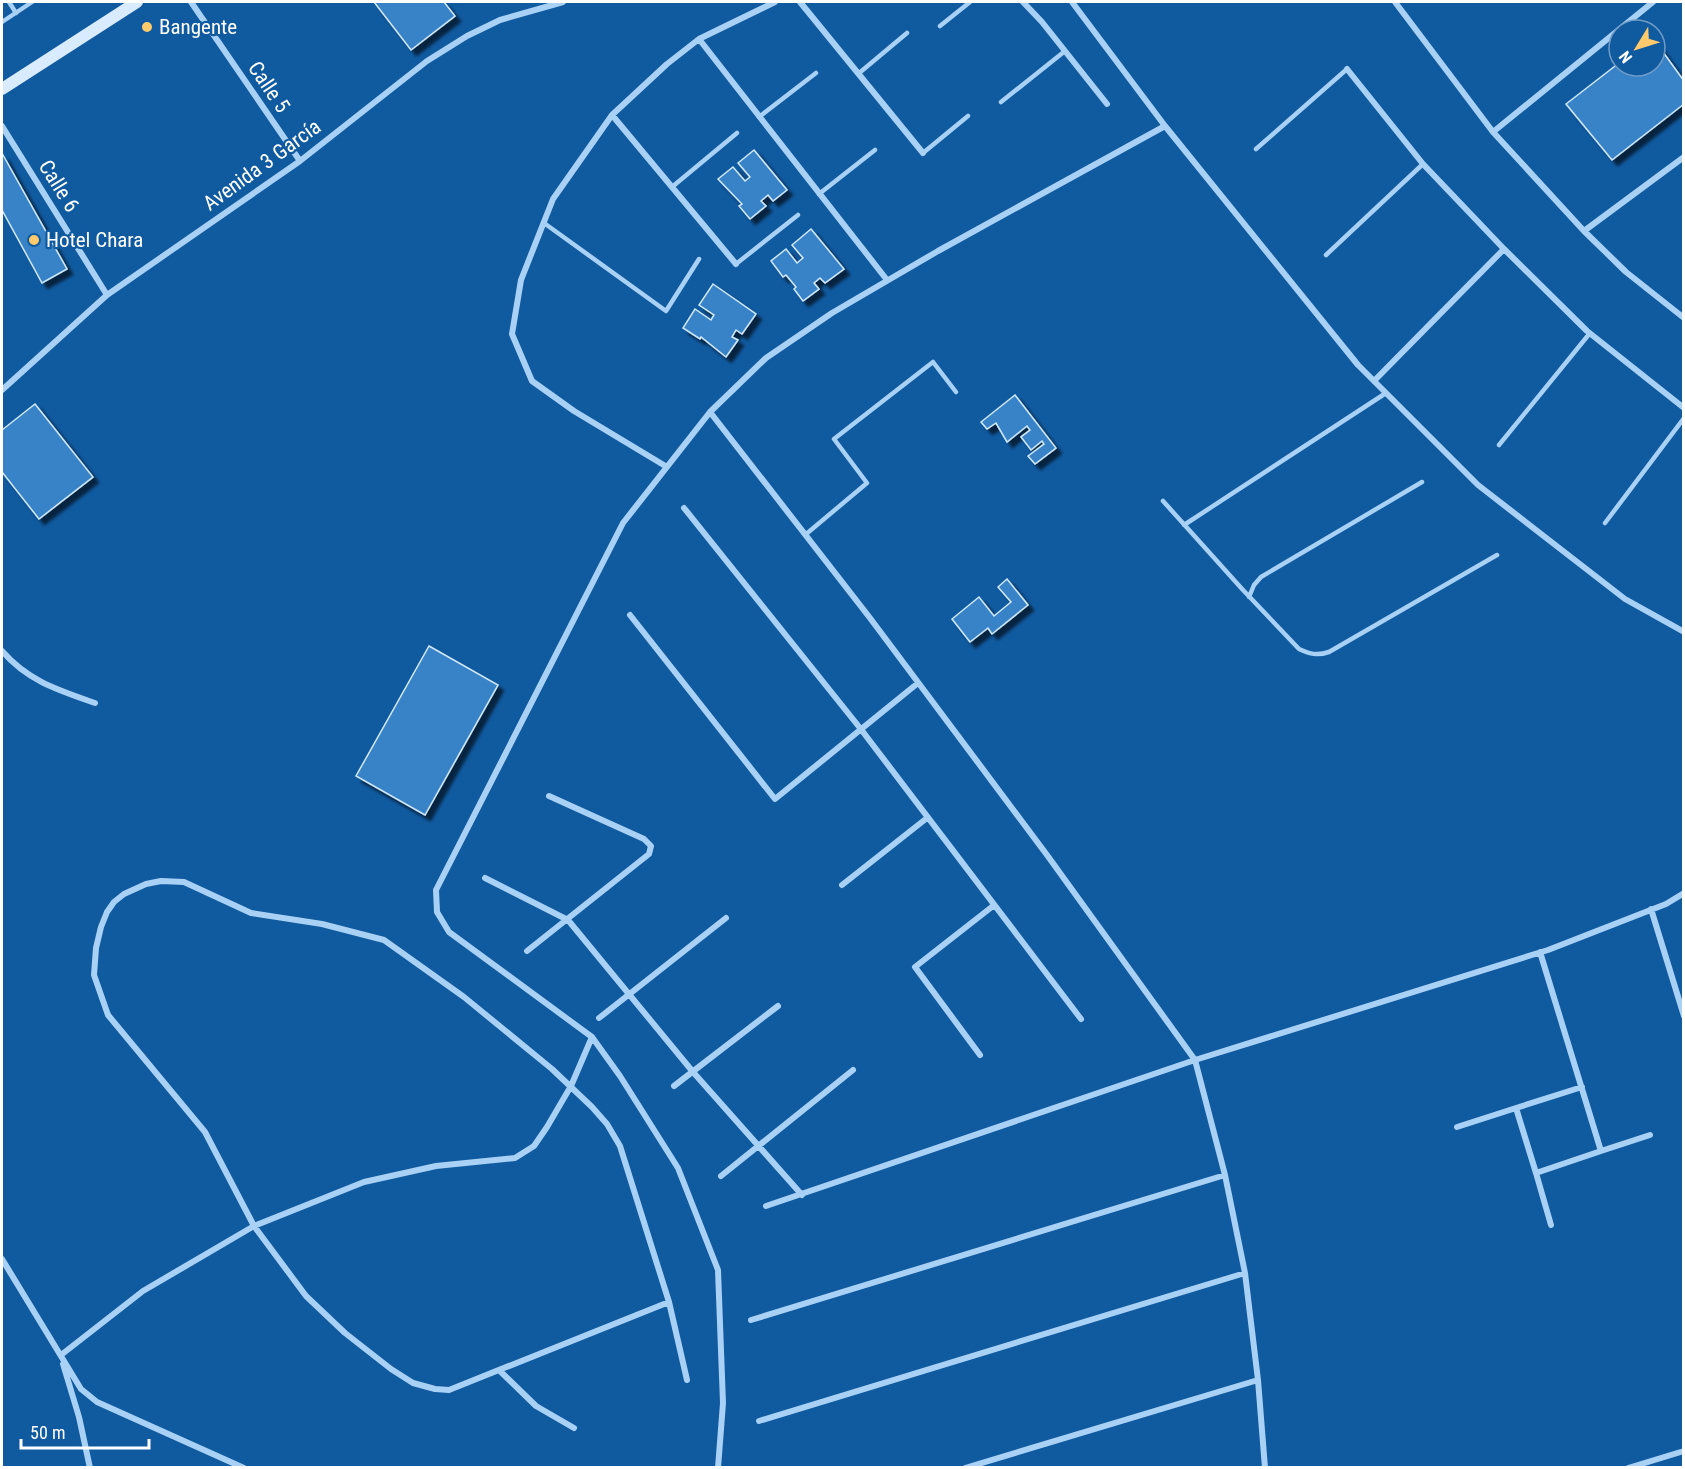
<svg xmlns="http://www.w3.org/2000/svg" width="1685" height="1469" font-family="'Roboto Condensed',sans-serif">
	<defs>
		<filter id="shadow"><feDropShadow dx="5.5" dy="5.5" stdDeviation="1.5" flood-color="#0009"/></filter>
	</defs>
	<rect width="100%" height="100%" fill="#105aa0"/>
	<path fill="#3983c7" stroke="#d1e9fe" stroke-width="1.5" filter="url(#shadow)" d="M374,2H444L455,16L411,50Z
		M1655,41L1684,81V104L1612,160L1566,104L1619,63V66H1655Z
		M754,150L787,190L773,201L768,195L761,201L766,206L750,219L739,206L742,204L718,179L733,167L745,181L750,177L738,163Z
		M3,155L67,269L42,283L2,210V156Z
		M811,229L844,269L825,283L820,278L814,283L819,289L803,301L794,289L796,287L786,275L783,277L771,261L786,249L797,263L803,258L792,245Z
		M713,284L756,314L742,334L736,330L732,337L738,340L726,357L701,337L700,339L683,328L695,309L711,320L714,315L699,305Z
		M1015,395L1056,448L1035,464L1028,456L1044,444L1042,441L1031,450L1021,437L1030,430L1027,426L1007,442L996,423L987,429L981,422Z
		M35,404L93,477L39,519L2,472V430Z
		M1007,579L1028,605L992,634L988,628L970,642L952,619L979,597L994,616L1011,602L998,587Z
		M429,646L498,685L425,815L356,776Z"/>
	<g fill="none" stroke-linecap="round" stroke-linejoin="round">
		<path stroke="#a8d1f5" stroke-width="4.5" d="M9,2L16,13
			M2,22L32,2
			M940,26L970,2
			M858,74L907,33
			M1001,102L1065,51
			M759,117L816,73
			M1256,149L1347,69
			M923,153L968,116
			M672,187L737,133
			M819,194L875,150
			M544,223L666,311L699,259
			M1326,255L1423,164
			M736,264L798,215
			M1499,445L1590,333
			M1163,501L1243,590L1299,649C1310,654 1317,656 1329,652L1497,555
			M1605,523L1684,418
			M1184,525L1386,393
			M805,535L867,483L834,439L933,362L956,392
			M1249,597L1254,585L1261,577L1422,482"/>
		<path stroke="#a8d1f5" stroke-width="6" d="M191,2L300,161
			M800,2L923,153
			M1023,2L1042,22L1107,104
			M1072,2L1165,126L1358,365L1478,485L1625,599L1684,632
			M1395,2L1493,132L1584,231L1626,272L1684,318
			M699,39L887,280
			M1347,69L1423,164L1504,249
			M612,115L736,264
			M2,126L107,295
			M1493,132L1653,2
			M1584,231L1684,157
			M1374,381L1504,249L1587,331L1684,408
			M2,390L107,295L300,161L427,61L467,36L500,20L563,2
			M710,412L870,618L1047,855L1195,1060L1225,1175L1245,1273L1258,1380L1265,1468
			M667,467L574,411L532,381L512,334L521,280L553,199L612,115L667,64L699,39L775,2
			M684,508L860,728L1081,1019
			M630,615L775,799L918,683
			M2,651C28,681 58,690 95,703
			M485,878L568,920L693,1072L802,1195
			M842,885L927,818
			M1651,909L1684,1016
			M527,951L649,854L651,846L644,839L549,796
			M1540,952L1601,1151L1536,1173L1516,1108L1582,1087
			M599,1018L726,918
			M980,1055L915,967L993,906
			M674,1086L778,1006
			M1457,1127L1516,1108
			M1601,1151L1650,1135
			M1536,1173L1551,1225
			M721,1176L853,1070
			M766,1206L1195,1060L1548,950L1666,904L1684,893
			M2,1259L81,1389L97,1402L244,1468
			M669,1302L449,1390L435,1389L413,1383L391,1369L345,1333L306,1296L254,1226L205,1132L108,1015L94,975L96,948L101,927L107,912L114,902L124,894L146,884L161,881L184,882L251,913L322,924L384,940L464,997L552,1069L592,1107L607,1124L620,1146L669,1302L687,1380
			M751,1320L1225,1175
			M61,1355L143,1291L254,1226L364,1182L436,1166L515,1158L534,1146L547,1127L571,1086L592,1037
			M63,1364L79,1417L90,1468
			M500,1371L536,1406L574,1428
			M759,1421L1245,1273
			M718,1468L723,1403L718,1270L678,1168L620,1076L592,1037L449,932L437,912L436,890L623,523L710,412L766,358L832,313L938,251L1165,126
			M965,1468L1258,1380
			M1628,1468L1684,1451"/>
		<path stroke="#d9ebfe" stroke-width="12" d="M2,89L137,2"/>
	</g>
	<g fill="#ffca6c" stroke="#105aa0" stroke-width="2">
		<circle cx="147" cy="27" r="6"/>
		<circle cx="34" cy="240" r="6"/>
	</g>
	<g text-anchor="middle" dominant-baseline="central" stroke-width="4.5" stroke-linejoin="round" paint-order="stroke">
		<g font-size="21" fill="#fff" stroke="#105aa0" text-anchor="start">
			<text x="159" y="27">Bangente</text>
			<text x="46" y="240">Hotel Chara</text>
		</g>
		<g font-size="21" fill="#fff" stroke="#105aa0">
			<text transform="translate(269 87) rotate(56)">Calle 5</text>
			<text transform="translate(262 165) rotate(-36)">Avenida 3 García</text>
			<text transform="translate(59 186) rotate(58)">Calle 6</text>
		</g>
	</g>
	<rect width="1685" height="1469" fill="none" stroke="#ffffff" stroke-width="6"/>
	<g transform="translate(1637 48) rotate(232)"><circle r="28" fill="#105aa0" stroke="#709cc6" stroke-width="1.5"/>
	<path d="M0-4.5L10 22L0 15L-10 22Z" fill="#ffca6c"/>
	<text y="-9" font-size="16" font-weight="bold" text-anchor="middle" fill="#ffffff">N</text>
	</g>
	<path d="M21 1439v9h128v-9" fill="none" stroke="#ffffff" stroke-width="3"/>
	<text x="30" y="1439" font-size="18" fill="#ffffff" stroke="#105aa0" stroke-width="4.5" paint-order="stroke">50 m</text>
</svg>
